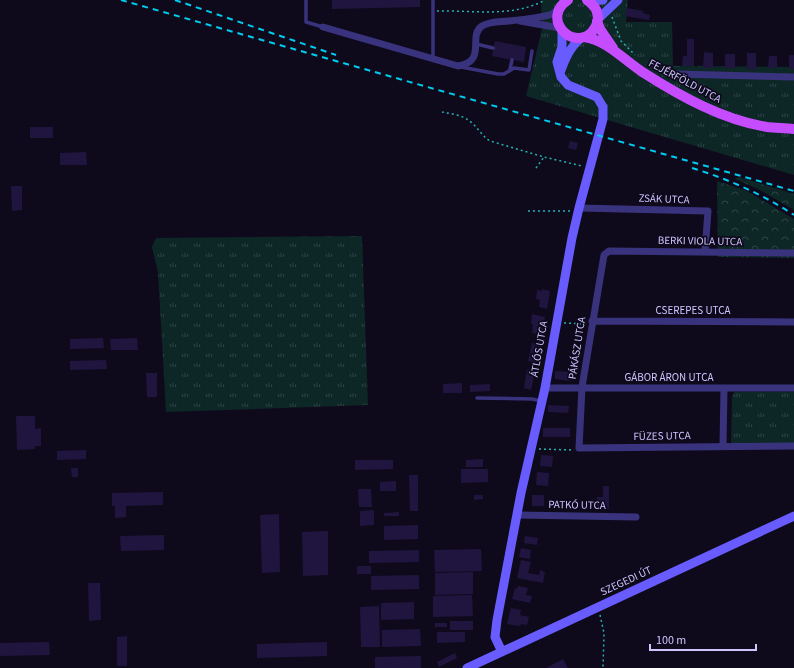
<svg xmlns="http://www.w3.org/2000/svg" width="794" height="668" font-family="'Source Sans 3',sans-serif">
	<defs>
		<pattern id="grass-tufts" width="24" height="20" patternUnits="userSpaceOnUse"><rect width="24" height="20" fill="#0d2626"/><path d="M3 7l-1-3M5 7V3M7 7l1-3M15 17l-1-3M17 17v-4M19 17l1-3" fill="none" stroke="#2f4447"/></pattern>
		<pattern id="forest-crowns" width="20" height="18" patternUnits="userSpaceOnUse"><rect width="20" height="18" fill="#0d2626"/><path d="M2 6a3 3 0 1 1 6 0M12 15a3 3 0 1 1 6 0" fill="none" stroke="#2f4447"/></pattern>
	</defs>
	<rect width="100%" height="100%" fill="#0e0a1c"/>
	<path fill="url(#grass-tufts)" d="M541,0H628L626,22H672L673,66L794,67V175L526,96L542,29Z
		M362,236L368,405L166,412L158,272L152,247L156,238Z
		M734,392H794V444H731L732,396Z"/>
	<path fill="url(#forest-crowns)" d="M739,177L794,194V210L758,189L735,179Z
		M717,181L747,191L794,219V258L718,257Z"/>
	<path fill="#20153e" d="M332,0H420V7L332,9Z
		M627,8L643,11V13L650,15L649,20L625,16Z
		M687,39H694V66H682L683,56H687Z
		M495,41L526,47L524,62L492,56Z
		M704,52L713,53V68H703Z
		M747,53H756V70L747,69Z
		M725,54H735V68H725Z
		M789,55H794V69H789Z
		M769,56H777V68H768Z
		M30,127H53V138H30Z
		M570,141L578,143L576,150L568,148Z
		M86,152L87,165H60V153Z
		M11,186H22V210L12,211Z
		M542,289L550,291L547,309L539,307L540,300L536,299L537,290L542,291Z
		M532,314L545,317L542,335L532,333L533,324H531Z
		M103,338L104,348L70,349V339Z
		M137,338L138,350H111L110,339Z
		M532,343L540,344L537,363L528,361Z
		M106,360L107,369L70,370V361Z
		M527,369L535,370L531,390L524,388Z
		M555,371L571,372L570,381L555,379Z
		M146,373H157V397H147Z
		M462,383V393H443V384Z
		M490,384V391L470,392V385Z
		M548,405L569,406L568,413L548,412Z
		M16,416H35V429L41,428V446H35V449L17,450Z
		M543,428H570V437H543Z
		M86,450V459L57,460V451Z
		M541,455L553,456L552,467L540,466Z
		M483,459V467H466V460Z
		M355,460H393V469L355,470Z
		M71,468H78V477H72Z
		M461,469H488V482L461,483Z
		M537,472L549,473L548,486L536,485Z
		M409,475H418V511H410Z
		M396,481V491H380V482Z
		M603,486H609V509L596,508L597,497H603Z
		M358,489H371L372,507H359Z
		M163,492V505L126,506V517L115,518V506H112V493Z
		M474,495H483V499L474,500Z
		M532,495H544V506H532Z
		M374,510V525L360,526V511Z
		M399,512V516H384V513Z
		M279,514L280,572L262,573L260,515Z
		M418,525V539L384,540V526Z
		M328,531V575L303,576L302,532Z
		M164,535V550L121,551L120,536Z
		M525,536L538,538L537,545L524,543Z
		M521,548L531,550L530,559L519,557Z
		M481,549L482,571L435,572L434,550Z
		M419,550V562L369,563V551Z
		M521,560L531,562L528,573L539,575L540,570L545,572L543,583L517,578Z
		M357,566H371V574H357Z
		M473,572V594L435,595V573Z
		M419,575V589L371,590V576Z
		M88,583H100L101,620L89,621Z
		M518,586L528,588L526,595L532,596L530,603L512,599L515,588L517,589Z
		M472,595L473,616L433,617V596Z
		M414,602V619L381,620V603Z
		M379,606L380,647H361L360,607Z
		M511,608L521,610L520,615L529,617L527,625L521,624L520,626L507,624Z
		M450,621H473V630H450Z
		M435,623H447V627H435Z
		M420,629L421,646L382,647V630Z
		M437,632H465V642L437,643Z
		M127,636V666H117V637Z
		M49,642L50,655L0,656V643Z
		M327,642V656L257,658V644Z
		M455,653L457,658L439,667L437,662Z
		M421,656V668H375V657Z
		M563,659L568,668H546Z"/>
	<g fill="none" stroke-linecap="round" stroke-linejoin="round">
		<path stroke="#27b1af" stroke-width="1.5" stroke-dasharray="2 3" stroke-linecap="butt" d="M437,11C473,10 512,18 545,0
			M612,17L621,41L635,55
			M663,74H671
			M442,112C452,114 464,115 472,123C479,129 482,136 490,141L544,157L582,166
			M536,168L544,157
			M528,211H571
			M564,323L587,324
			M539,449L574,450
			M600,615L604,633L603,668"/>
		<path stroke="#39337d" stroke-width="3.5" d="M306,0V22L323,27
			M433,0V59
			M476,44L493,48
			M461,67L498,74H504L514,68L529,70L532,51
			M510,69L512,60
			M477,398L532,399L541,401"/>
		<path stroke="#39337d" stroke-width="7" d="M520,21L560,28
			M323,27L458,66C488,61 467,36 482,26C490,21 500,22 509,21C519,20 544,17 552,14C554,13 557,10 559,8
			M677,74L794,77
			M579,208L708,211L705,251
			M794,253L609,251L604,255L582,387L579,448L794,446
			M592,321L794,322
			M545,388H794
			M723,446L724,388
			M517,515L636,517"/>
		<path stroke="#685cff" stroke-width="9" d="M589,1L603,0
			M598,19L618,0
			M560,73C565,59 570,47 581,38
			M502,652L495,637L497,620L521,493L545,388L572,238L579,208L603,119V107L597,97L568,85L561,77L557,62L562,47V31
			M467,668L794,516"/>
		<path stroke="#c54cff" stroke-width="10" d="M568,0C541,17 571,52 592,32C595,28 598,23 598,18C598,10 593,4 587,0
			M597,21L600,29L613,48
			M584,37C607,40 625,61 644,73C680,96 723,120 767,127C776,128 785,128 794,129"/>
		<path stroke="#00ccf0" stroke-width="2" stroke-dasharray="6 5" stroke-linecap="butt" d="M121,0L794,191
			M175,0L336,55
			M692,168C728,179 762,194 794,215"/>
	</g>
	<g text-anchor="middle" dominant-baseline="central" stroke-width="3.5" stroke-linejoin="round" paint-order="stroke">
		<g font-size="11" fill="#cec5ff" stroke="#0e0a1c">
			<text transform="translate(685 81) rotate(28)">FEJÉRFÖLD UTCA</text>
			<text transform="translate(664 199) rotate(2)">ZSÁK UTCA</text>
			<text transform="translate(700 241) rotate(1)">BERKI VIOLA UTCA</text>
			<text x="693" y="310">CSEREPES UTCA</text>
			<text transform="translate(577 348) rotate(-81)">PÁKÁSZ UTCA</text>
			<text transform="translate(539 349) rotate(-80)">ÁTLÓS UTCA</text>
			<text x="669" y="377">GÁBOR ÁRON UTCA</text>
			<text transform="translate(662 436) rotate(-1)">FÜZES UTCA</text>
			<text transform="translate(577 505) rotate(1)">PATKÓ UTCA</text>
			<text transform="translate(626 581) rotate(-25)">SZEGEDI ÚT</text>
		</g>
	</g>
	<path d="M650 644v6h106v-6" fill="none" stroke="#cec5ff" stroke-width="2"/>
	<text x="656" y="644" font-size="12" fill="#cec5ff" stroke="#0e0a1c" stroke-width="3" paint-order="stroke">100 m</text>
</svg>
